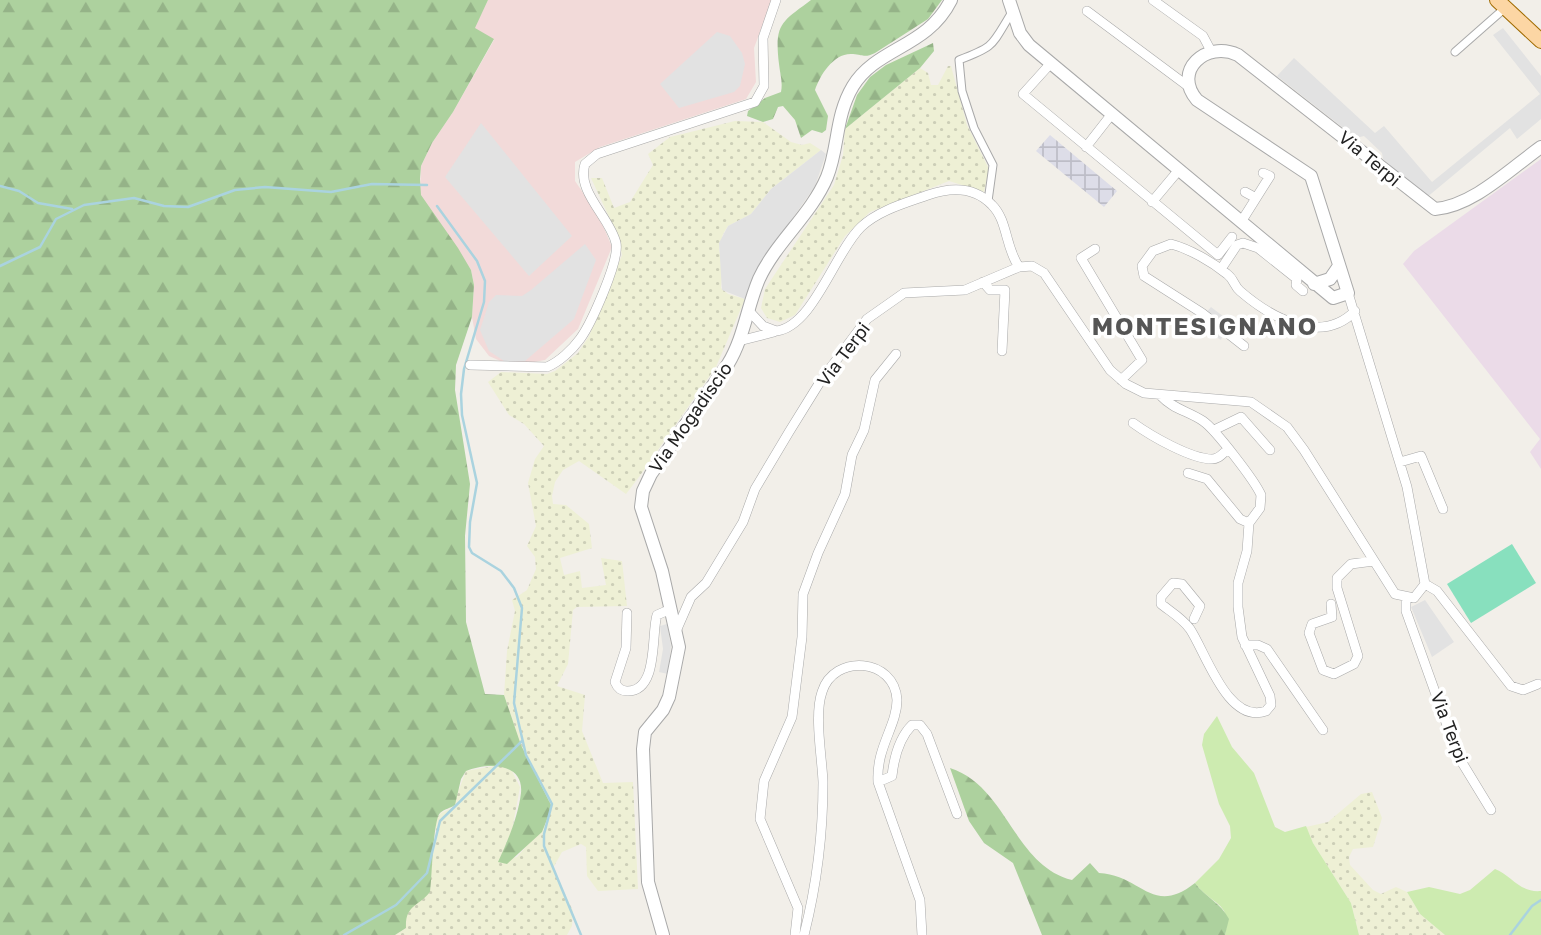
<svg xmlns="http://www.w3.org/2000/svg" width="1541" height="935" font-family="'Golos Text',sans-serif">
	<defs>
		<pattern id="farmland-dots" width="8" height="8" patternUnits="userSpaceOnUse" patternTransform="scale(1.75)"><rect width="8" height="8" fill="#eef0d5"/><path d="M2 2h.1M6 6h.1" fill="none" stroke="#ccceb7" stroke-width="1.8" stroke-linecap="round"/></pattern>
		<pattern id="forest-firs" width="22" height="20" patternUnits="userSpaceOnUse" patternTransform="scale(1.75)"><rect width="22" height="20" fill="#add19e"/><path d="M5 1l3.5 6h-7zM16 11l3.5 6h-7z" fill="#95b388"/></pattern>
		<pattern id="plaza-grid" width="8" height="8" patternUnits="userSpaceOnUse" patternTransform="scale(1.75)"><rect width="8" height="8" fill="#dddde8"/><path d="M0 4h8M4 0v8" fill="none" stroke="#bdbdc7"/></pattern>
	</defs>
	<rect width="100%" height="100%" fill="#f2efe9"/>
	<path fill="#f2dad9" d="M488,0H772L754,48L756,82L746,99L600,147L575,162V181L599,216L612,247L578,329L545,360L523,364L505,363L489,356L476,339L472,317L474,285L471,270L420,195L421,166L432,143L453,112L494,40L474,29Z"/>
	<path fill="#ebdbe8" d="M1541,159V469L1530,452L1540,439L1403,264L1414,251Z"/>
	<path fill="url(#farmland-dots)" d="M948,66H951L967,125L989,169L984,192L949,181L870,212L845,236L795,315L780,322L767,318L761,308L765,289L834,185L843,155L845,129L920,68L928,73L931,85H938Z
		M735,121L763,122L791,142L802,145L810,143L821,150L771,189L751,214L728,226L723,234L719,249L723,267L721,288L728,294L745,299L716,367L639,477L626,494L579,461L563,470L555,482L552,496L553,504L566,505L589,524L592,548L560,558L564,575L580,571L582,588L606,585L601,558L622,561L627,606L577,607L573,610L568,664L557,686L585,695L582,731L603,783L633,782L638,889L598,891L587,876L586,847L581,844L562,852L553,868L573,911L572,926L567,935H395L406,928V915L412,904L430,892L429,870L437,838L435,820L441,813L452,808L466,771L500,765L512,771L520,787L512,830L499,861L517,857L547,823L550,798L521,745L504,695L507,651L515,611L512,600L527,590L536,569L535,557L527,546L536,526L528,483L535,459L544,446L524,424L509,415L488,382L501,372L547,374L555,371L578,353L589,336L622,255L616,232L591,178H602L614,208L630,202L653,165L648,154L670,137Z
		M1372,792L1382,818L1373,847L1353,849L1349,857L1350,865L1373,890L1381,894L1396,887L1407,892L1420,914L1445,935H1359L1351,903L1313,843L1306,827L1328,822L1361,794Z"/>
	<path fill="#cdebb0" d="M1217,716L1232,747L1254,773L1275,827L1285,832L1306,826L1313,843L1351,903L1359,935H1225C1233,902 1212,906 1195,883L1219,859L1231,838L1230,826L1219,804L1202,745L1204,734Z
		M1495,869C1512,876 1520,893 1541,891V935H1445L1420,914L1407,892L1429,887L1460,894L1470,890Z"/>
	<path fill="url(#forest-firs)" d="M0,0H488L475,28L494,39L453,112L432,143L421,166L420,179L421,195L458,248L471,270L474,285L472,317L456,365L455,390L470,484L465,536L466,622L485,694L504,695L521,745L552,807L542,832L507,864L498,862C508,840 518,817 521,793C524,761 485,763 466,771L461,779L455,805C451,808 444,809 440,813C433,820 432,879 430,892C418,907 405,905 406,928L395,935H0Z
		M811,0H942L928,19L875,53C865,58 863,55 853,54C834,52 820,75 815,90L828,116L826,130L822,133L812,130L801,138L795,120L783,106L778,107L773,119L763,122L747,116L748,111L765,98L781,92C783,82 780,74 779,64C774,23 782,22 811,0Z
		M933,43L934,51L920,68L845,129L857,95L870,77L886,65Z
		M950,768C1008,787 1013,865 1072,880L1090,863L1099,873C1142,875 1152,917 1195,883C1205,897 1221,903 1229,919L1225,935H1042L1013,863L984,843L969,821Z"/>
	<path fill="#88e0be" d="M1512,544L1536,583L1471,623L1447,584Z"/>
	<path fill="#e2e2e2" d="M1503,28L1541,76V119L1517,139L1510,128L1426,198L1383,159L1382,153L1364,136L1356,138L1277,76L1294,58L1375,133L1384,126L1432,182L1540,94L1493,35Z
		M717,32L730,36L742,53L745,64L740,86L734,92L679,108L660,84Z
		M481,123L572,236L529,276L445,177Z
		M821,150L826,154L815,186L757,270L745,299L722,290L719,243L728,226L751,214L771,189Z
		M585,244L596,260L574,319L525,361H504L489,351L480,330L489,302L496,295L522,296L531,290Z
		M1211,307L1228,320L1221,340L1196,324Z
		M1425,600L1454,642L1432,657L1411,607Z
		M667,624L671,646L668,674L659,672L663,649L660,626Z"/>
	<path fill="url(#plaza-grid)" d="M1050,135L1117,191L1104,207L1036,151Z"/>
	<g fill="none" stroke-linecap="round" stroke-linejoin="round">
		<path stroke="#aad3df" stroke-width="2.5" d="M0,186L19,191L38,203L72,209
			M437,206L477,261L485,281L484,302L464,369L461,394L462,415L477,483L470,522L469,547L472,553L501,571L514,588L522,608L514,703L526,755L552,804L544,834V846L581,935
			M0,266L40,247L56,219L84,205L134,198L164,206L188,207L235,190L265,187L331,192L372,184L427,185
			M344,935L396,905L427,873L440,821L522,741
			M1510,935L1532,906L1541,900"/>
		<g stroke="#a9a9a9" stroke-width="9">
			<path id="pedestrian" d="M1455,52L1505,8
				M988,201L993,165L974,128L962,91L959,60C996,46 991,46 1012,12"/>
		</g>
		<g stroke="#a9a9a9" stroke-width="10">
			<path id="minor" d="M1153,0L1203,36L1211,51
				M1087,11L1189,87
				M1051,63L1023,94L1218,255L1232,237
				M1086,147L1111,115
				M1245,192L1256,198
				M1152,202L1178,171
				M1241,222L1270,176L1263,173
				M1095,249L1081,258L1142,360L1121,380
				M1221,269L1237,245L1243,243L1258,248L1297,279L1296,285L1303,291
				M983,282L990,290H1005L1002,351
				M749,311L763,326L776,331C813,327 835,252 861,227C879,210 906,203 928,195C951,187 974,186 992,205C1008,221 1005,247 1019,267
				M739,341L774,332
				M1244,346L1202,313L1144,276L1142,266L1153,251L1171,244C1190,249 1212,262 1227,274C1234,279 1234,286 1240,291C1270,317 1321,346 1355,311
				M470,365L547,367C559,362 572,350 580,339C591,324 620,260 616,243C610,217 576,192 585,164L597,154L755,102L764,86L763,38L776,0
				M1161,396C1173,409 1188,411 1203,421C1215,429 1255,481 1261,495L1260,508L1249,523L1247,551L1238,583V607L1242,637L1270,696L1271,705L1266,711C1228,725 1206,653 1190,629C1182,618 1171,612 1161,604V597L1173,583L1182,584L1200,606L1194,619
				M1133,423C1151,436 1191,459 1212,459C1219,459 1222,454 1227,450
				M1214,430L1241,417L1270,450
				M1400,462L1421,456L1443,509
				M1188,473L1207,479L1240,519L1249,523
				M1425,584L1437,591L1511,686L1523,690L1538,684
				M1406,599V611L1458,756L1491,810
				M1331,604L1332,617L1312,624L1309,633L1323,670L1334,674L1354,664L1358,656L1337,588V578L1351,564L1374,561
				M627,613L626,648L615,682C617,687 620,691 627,691C659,692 651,633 657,615L671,609
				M677,629L691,597L706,583L743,522L755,489L789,432L820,382L867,319L904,293L965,290L1019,267L1032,266L1044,273L1110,370L1126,384L1144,393L1251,402L1287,427L1304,450L1395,594L1414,598L1425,584L1407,487L1348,293
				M1245,645H1258L1267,649L1323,730
				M878,782L892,776C894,758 899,738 912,725H920L927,734L957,814
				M795,935L798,908L760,819L764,781L792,717L802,637L803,594L818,553L845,494L852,455L864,430L875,380L896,354
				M804,935C817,884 823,835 823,782C822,757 814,715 822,692C834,653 895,658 897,700C897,726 876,747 878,782L920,900L922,935"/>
		</g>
		<g stroke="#a9a9a9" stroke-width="14">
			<path id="tertiary" d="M1009,0L1020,33L1029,45L1333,298L1348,293L1311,176L1197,100C1172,71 1206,40 1238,55L1435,209C1473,206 1510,169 1541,147
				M1314,284L1330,279L1339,266
				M663,935L648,882L643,749L645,732L663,710L669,697L679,647L662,571L641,507L643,491L651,474L728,364C744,338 747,307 759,279C776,242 811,215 827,177C839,147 835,116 853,86C877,47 927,48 951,0"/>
		</g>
		<g stroke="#a06b00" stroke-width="16">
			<path id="primary" d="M1497,0L1541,41"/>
		</g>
		<use href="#pedestrian" stroke="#fff" stroke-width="7"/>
		<use href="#minor" stroke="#fff" stroke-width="9"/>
		<use href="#tertiary" stroke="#fff" stroke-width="12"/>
		<use href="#primary" stroke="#fcd6a4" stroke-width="14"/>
	</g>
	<g text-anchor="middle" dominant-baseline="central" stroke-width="7" stroke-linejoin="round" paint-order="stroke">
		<g font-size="18" fill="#222" stroke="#fff">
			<text transform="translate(1370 158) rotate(40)">Via Terpi</text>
			<text transform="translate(843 354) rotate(-53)">Via Terpi</text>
			<text transform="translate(690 417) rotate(-55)">Via Mogadiscio</text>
			<text transform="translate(1450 727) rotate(69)">Via Terpi</text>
		</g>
		<g font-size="24" font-weight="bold" letter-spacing="2" fill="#555" stroke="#fff">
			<text x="1205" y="325">MONTESIGNANO</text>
		</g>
	</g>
</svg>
